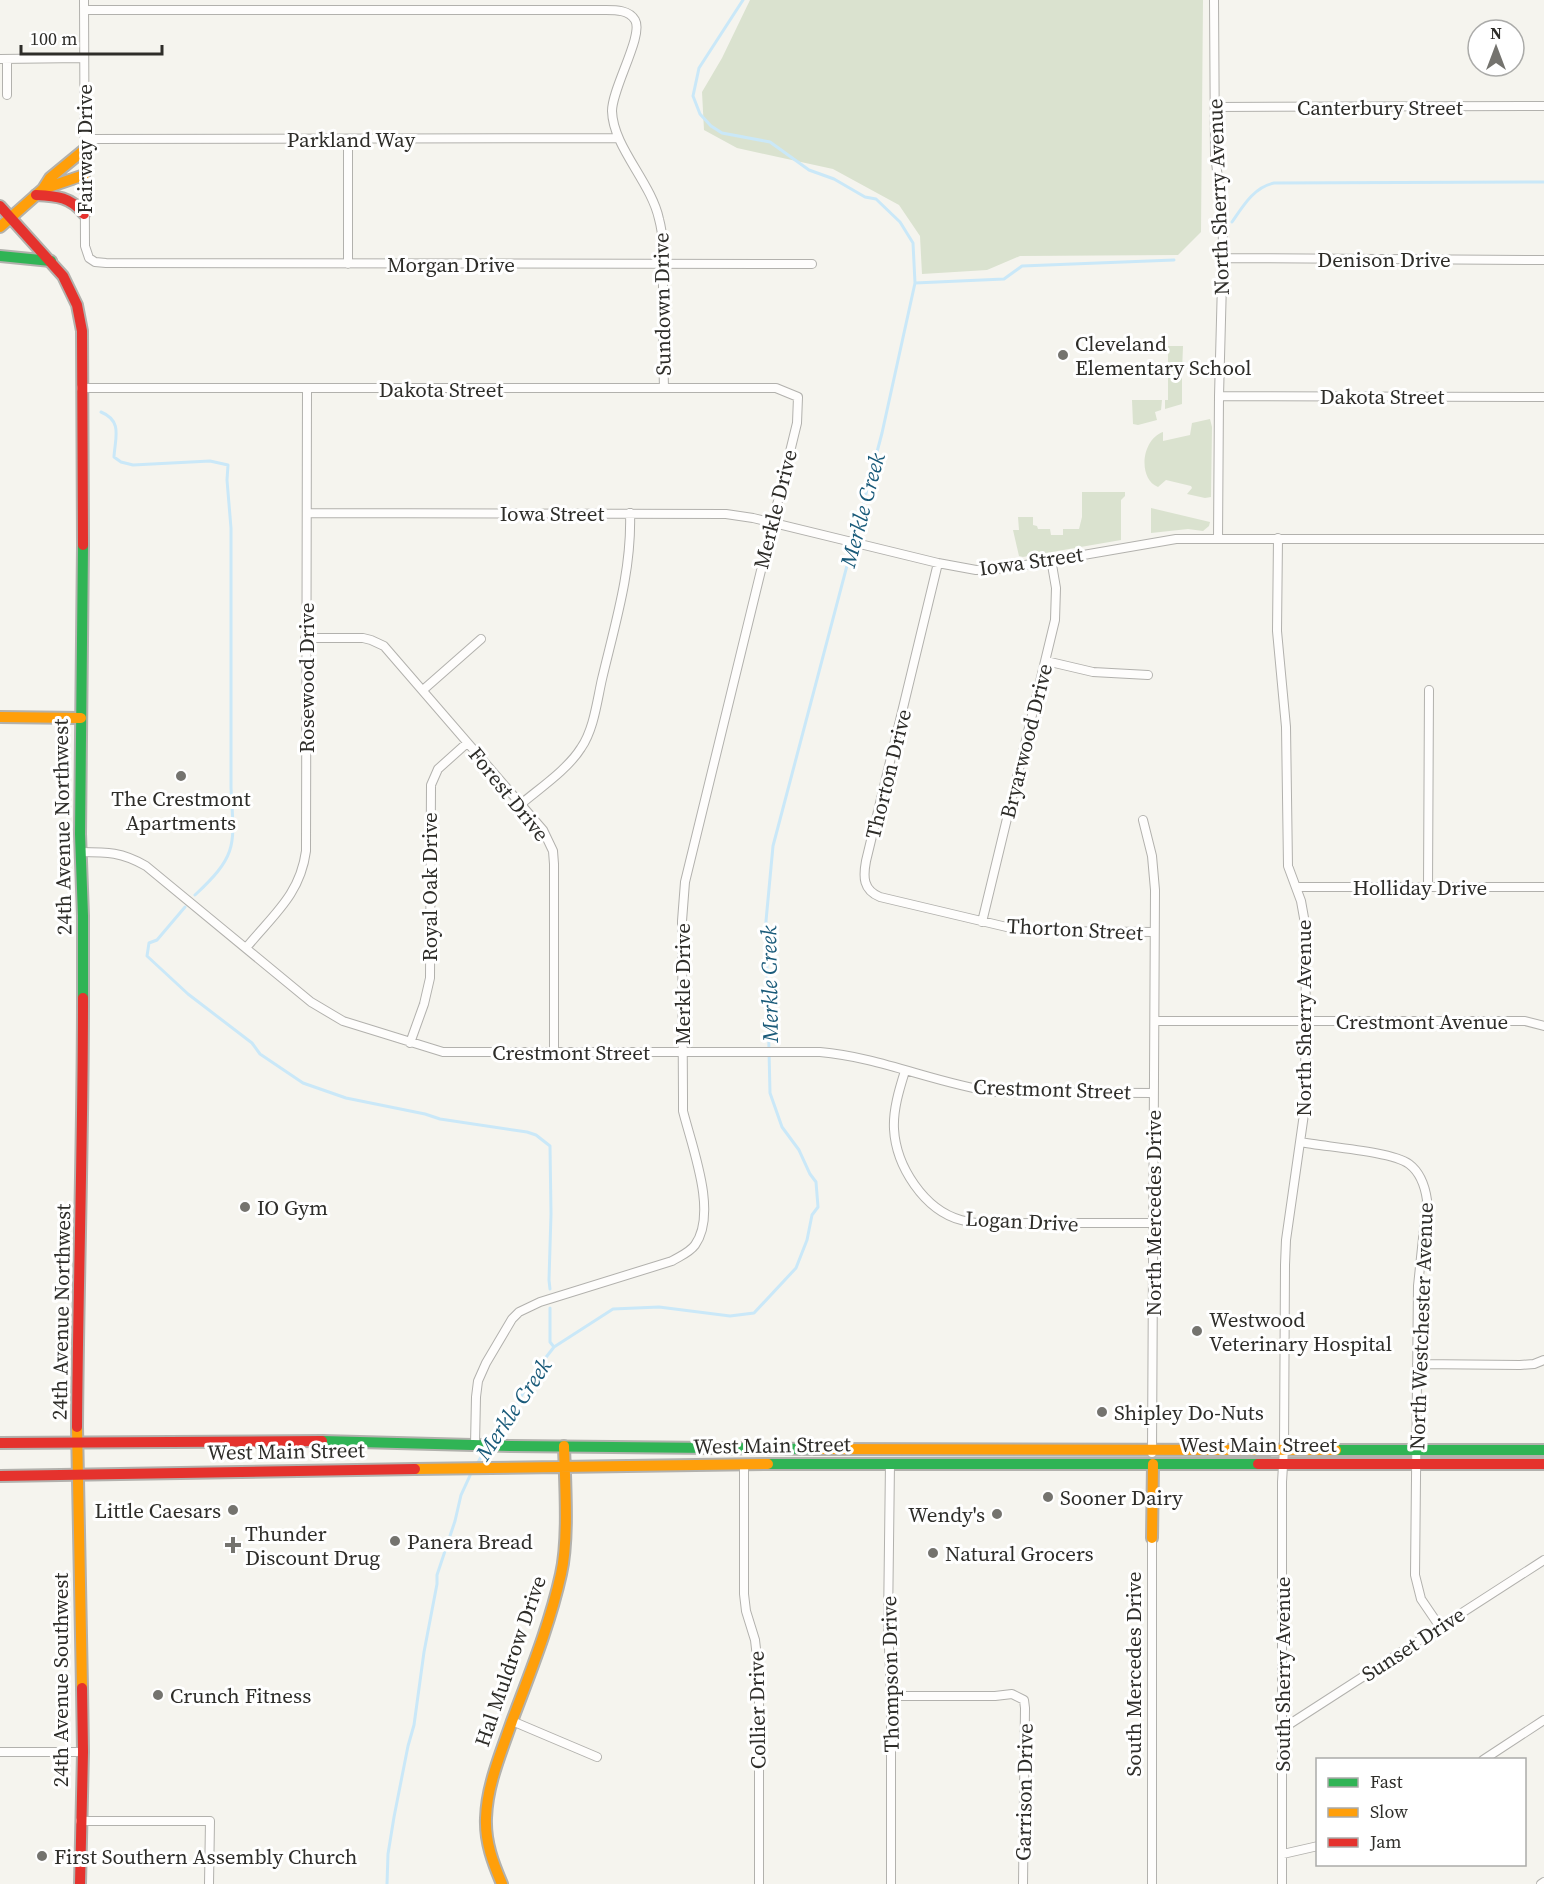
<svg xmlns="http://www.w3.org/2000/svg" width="1544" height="1884" font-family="'Source Serif 4',serif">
	<rect width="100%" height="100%" fill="#f5f4ee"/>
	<path fill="#dae2cf" d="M750,0H1203L1201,232L1178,255L1020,256L987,270L922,274L920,236L899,205L833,169L737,148L704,130L702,92L722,58Z
		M1168,346H1183L1182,371H1168Z
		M1168,374H1182V404L1165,409V400H1168Z
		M1132,400H1162L1161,410L1155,412L1157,420L1138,425L1133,424Z
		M1210,419L1212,427L1211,497L1205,498L1187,494L1192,488L1191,486L1166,480L1158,487C1137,478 1142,439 1163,432V441L1190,435L1192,423Z
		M1082,492H1125V496L1121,500V540L1023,557L1019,556L1013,530H1019L1018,517H1033V525L1037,526L1038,529H1050L1051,535H1063V529H1079L1082,517Z
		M1151,508L1210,522L1209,526L1203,531L1188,529L1151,533Z"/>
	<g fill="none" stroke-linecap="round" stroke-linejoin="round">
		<path stroke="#cae8f8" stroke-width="3" d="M1232,222C1243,206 1254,187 1274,183L1544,182
			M915,283L1004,279L1022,266L1174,260
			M101,412C123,421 115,438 114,457L121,462L133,465L210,461L228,465L227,480L231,528V788C234,845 239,854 195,895
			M185,907L157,940L149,943L147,956L188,994L252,1043L260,1054L303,1083L346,1098L425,1114L440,1119L527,1132L536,1135L550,1146L551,1214L549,1280L550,1289
			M550,1308V1342L554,1347
			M491,1440L501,1430L540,1365L554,1347L613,1309L659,1307L730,1316L754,1313L796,1268L807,1240L812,1215L818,1207L816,1182L810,1174L799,1150L782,1127L770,1093L766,921L773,846L882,433L915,283L913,243L900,222L876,199L865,197L834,179L809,170L770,142L722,133L711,126L700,114L693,96L699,68L743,0
			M476,1466L486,1448
			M387,1884L388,1854L394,1817L408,1746L414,1725L424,1652L437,1584V1575L455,1521L461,1495L472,1471"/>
		<g stroke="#b2b1ad" stroke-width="10">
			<path id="street" d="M84,0L85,246L89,258L95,262L106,263L812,264
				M1214,0L1215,155L1222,209L1223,244L1219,396L1218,539
				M84,10H606C616,10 629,10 635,20C644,35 612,88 612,111C613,147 651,182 659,219C665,241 663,265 663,287C663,321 663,354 664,388
				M0,59L83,58
				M7,59V95
				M1215,107L1544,106
				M85,139L618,138
				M348,139V264
				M1223,258L1544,260
				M81,388H776L798,397L797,423L685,882L682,921L683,1097V1111C692,1147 718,1213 695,1245C689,1253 680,1256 672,1261L540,1302L519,1312L512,1319L486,1363L478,1381L476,1397L475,1445
				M1219,396L1544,397
				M307,513L726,514L753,518L938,563L976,570L1008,568L1176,539H1544
				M1278,538L1277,631L1286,727L1288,866L1301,901L1306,929L1305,1107L1286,1240L1285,1265L1284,1449L1282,1482V1884
				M938,563L866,861C863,877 863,890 880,897L1015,929L1047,931L1154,932
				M305,638H363L371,640L384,646L543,830L553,851L554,864V1052
				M1046,661L1093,672L1148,675
				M423,690L481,639
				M521,804C540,788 568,769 581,748C594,729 597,701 602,679C615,624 632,570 630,513
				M1143,820L1152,856L1155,890L1152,1453
				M81,852C107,852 122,852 146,866L311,1002L343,1021L443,1052H820C879,1057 935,1083 994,1092L1154,1093
				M1296,887H1544
				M1428,887L1429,690
				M982,922L1055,620L1056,588L1051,559
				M246,948C273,915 300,895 306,851L307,388
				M1155,1021H1525L1544,1026
				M410,1043L424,1004L430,978L431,785L438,769L467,743
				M905,1071C899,1090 893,1110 894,1129C896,1166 924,1210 961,1220C983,1226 1007,1223 1029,1223C1070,1223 1111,1223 1152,1223
				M1300,1142C1325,1147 1391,1151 1409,1164C1421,1173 1425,1186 1427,1200L1418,1286L1415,1575L1421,1599L1440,1627
				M1417,1364L1520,1365L1534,1364L1544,1360
				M890,1463L888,1624L891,1696V1884
				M744,1465V1594L746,1611L755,1640L759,1675V1884
				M891,1696H995L1012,1694L1024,1700L1025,1708L1023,1884
				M512,1721L597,1757
				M1282,1729L1544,1560
				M0,1752H83
				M1483,1760L1544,1720
				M80,1821H210L209,1884
				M1283,1854L1318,1846
				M1152,1884V1538
				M1541,1884L1544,1882"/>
		</g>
		<g stroke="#b2b1ad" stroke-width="14">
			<path id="fast" d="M0,256L51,261
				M83,545L80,834L83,916V998
				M322,1441L511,1446L816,1449
				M1336,1450H1544
				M768,1464H1258"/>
		</g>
		<g stroke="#b2b1ad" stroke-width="14">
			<path id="slow" d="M43,189L84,175
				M0,227L43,189L50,178L84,150
				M0,717L81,718
				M77,1427L82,1688
				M816,1449L1336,1450
				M415,1469L768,1464
				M1152,1538L1153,1464
				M502,1884C493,1863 485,1842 486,1818C487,1785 501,1753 512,1721C530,1673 550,1624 561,1574C569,1539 565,1483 564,1446"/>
		</g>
		<g stroke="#b2b1ad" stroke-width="14">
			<path id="jam" d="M36,195C57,196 71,197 84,214
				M0,206L63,276L77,305L82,331L83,545
				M77,1427C78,1284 83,1141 83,998
				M0,1443L322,1441
				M1258,1464H1544
				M0,1476L415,1469
				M80,1884L83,1752L82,1688"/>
		</g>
		<use href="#street" stroke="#fefdfc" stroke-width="8"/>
		<use href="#fast" stroke="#30b455" stroke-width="10"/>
		<use href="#slow" stroke="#ff9f0a" stroke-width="10"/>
		<use href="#jam" stroke="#e5322d" stroke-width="10"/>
	</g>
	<g fill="#74736e" stroke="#fff" stroke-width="2">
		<circle cx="1063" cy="355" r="6"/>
		<circle cx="181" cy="776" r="6"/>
		<circle cx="245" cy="1207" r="6"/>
		<circle cx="1197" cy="1331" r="6"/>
		<circle cx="1102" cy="1412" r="6"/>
		<circle cx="1048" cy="1497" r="6"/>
		<circle cx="233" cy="1510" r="6"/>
		<circle cx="997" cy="1514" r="6"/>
		<circle cx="395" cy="1541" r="6"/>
		<path d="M230 1536h6v6h6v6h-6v6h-6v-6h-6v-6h6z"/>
		<circle cx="933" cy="1553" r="6"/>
		<circle cx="158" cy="1695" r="6"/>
		<circle cx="42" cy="1856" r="6"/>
	</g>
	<g text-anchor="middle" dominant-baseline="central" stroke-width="6" stroke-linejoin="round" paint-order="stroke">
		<g font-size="21" fill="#2e2d29" stroke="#fff">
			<text x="1380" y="107">Canterbury Street</text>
			<text x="351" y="139">Parkland Way</text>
			<text transform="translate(84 149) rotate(-90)">Fairway Drive</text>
			<text transform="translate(1218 197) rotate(-92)">North Sherry Avenue</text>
			<text x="1384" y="259">Denison Drive</text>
			<text x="451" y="264">Morgan Drive</text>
			<text transform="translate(662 304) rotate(-91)">Sundown Drive</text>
			<text x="441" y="389">Dakota Street</text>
			<text x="1382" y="396">Dakota Street</text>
			<text transform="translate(775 509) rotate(-76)">Merkle Drive</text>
			<text x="552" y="513">Iowa Street</text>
			<text transform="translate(1031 561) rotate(-8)">Iowa Street</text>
			<text transform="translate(306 678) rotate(-90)">Rosewood Drive</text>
			<text transform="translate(1026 741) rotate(-76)">Bryarwood Drive</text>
			<text transform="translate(888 774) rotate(-76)">Thorton Drive</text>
			<text transform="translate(509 794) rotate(51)">Forest Drive</text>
			<text transform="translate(62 827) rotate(-91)">24th Avenue Northwest</text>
			<text transform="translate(429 887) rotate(-90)">Royal Oak Drive</text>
			<text x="1420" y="887">Holliday Drive</text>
			<text transform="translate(1075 929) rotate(3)">Thorton Street</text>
			<text transform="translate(682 984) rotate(-90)">Merkle Drive</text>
			<text transform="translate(1303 1018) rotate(-90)">North Sherry Avenue</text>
			<text x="1422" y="1021">Crestmont Avenue</text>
			<text x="571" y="1052">Crestmont Street</text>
			<text transform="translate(1052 1089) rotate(2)">Crestmont Street</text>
			<text transform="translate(1153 1213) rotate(-90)">North Mercedes Drive</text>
			<text transform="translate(1022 1221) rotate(3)">Logan Drive</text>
			<text transform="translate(61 1312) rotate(-89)">24th Avenue Northwest</text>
			<text transform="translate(1421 1326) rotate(-88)">North Westchester Avenue</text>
			<text x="1258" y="1444">West Main Street</text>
			<text transform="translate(772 1445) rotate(-1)">West Main Street</text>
			<text transform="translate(286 1451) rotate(-1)">West Main Street</text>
			<text transform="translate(1413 1644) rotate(-33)">Sunset Drive</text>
			<text transform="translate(510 1661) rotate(-71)">Hal Muldrow Drive</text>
			<text transform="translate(890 1674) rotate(-91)">Thompson Drive</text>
			<text transform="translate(1133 1674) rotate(-90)">South Mercedes Drive</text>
			<text transform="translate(1282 1674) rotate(-90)">South Sherry Avenue</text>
			<text transform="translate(60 1680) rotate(-90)">24th Avenue Southwest</text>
			<text transform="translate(757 1710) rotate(-91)">Collier Drive</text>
			<text transform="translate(1024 1792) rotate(-89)">Garrison Drive</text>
		</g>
		<g font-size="21" fill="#2e2d29" stroke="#fff" text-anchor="start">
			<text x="1075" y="343">Cleveland<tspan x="1075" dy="24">Elementary School</tspan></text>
			<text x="181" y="798" text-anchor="middle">The Crestmont<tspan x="181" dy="24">Apartments</tspan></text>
			<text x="257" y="1207">IO Gym</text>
			<text x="1209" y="1319">Westwood<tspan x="1209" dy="24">Veterinary Hospital</tspan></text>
			<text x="1114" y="1412">Shipley Do-Nuts</text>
			<text x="1060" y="1497">Sooner Dairy</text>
			<text x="221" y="1510" text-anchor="end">Little Caesars</text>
			<text x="985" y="1514" text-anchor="end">Wendy's</text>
			<text x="245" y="1533">Thunder<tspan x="245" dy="24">Discount Drug</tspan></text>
			<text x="407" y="1541">Panera Bread</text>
			<text x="945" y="1553">Natural Grocers</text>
			<text x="170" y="1695">Crunch Fitness</text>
			<text x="54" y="1856">First Southern Assembly Church</text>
		</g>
		<g font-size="22" font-style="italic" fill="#195a79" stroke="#fff">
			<text transform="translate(862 510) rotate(-75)">Merkle Creek</text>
			<text transform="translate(769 984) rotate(-91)">Merkle Creek</text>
			<text transform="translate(513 1409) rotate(-56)">Merkle Creek</text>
		</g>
	</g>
	<rect x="1316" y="1758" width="210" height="108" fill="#ffffff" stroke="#ababa9" stroke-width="1.5"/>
	<rect x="1328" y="1778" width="30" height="9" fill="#30b455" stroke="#ababa9" stroke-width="1.5"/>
	<text x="1370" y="1788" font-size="18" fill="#2e2d29">Fast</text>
	<rect x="1328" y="1808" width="30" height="9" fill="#ff9f0a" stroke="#ababa9" stroke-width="1.5"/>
	<text x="1370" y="1818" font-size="18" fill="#2e2d29">Slow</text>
	<rect x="1328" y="1838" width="30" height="9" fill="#e5322d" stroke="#ababa9" stroke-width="1.5"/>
	<text x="1370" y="1848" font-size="18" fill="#2e2d29">Jam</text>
	<g transform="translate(1496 48)"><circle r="28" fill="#ffffff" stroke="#ababa9" stroke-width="1.5"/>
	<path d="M0-4.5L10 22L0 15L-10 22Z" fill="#74736e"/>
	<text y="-9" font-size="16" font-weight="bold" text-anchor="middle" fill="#2e2d29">N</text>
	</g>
	<path d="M21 45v9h141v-9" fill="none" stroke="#2e2d29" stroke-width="3"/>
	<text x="30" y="45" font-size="18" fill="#2e2d29" stroke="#ffffff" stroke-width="4.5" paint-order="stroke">100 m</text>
</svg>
